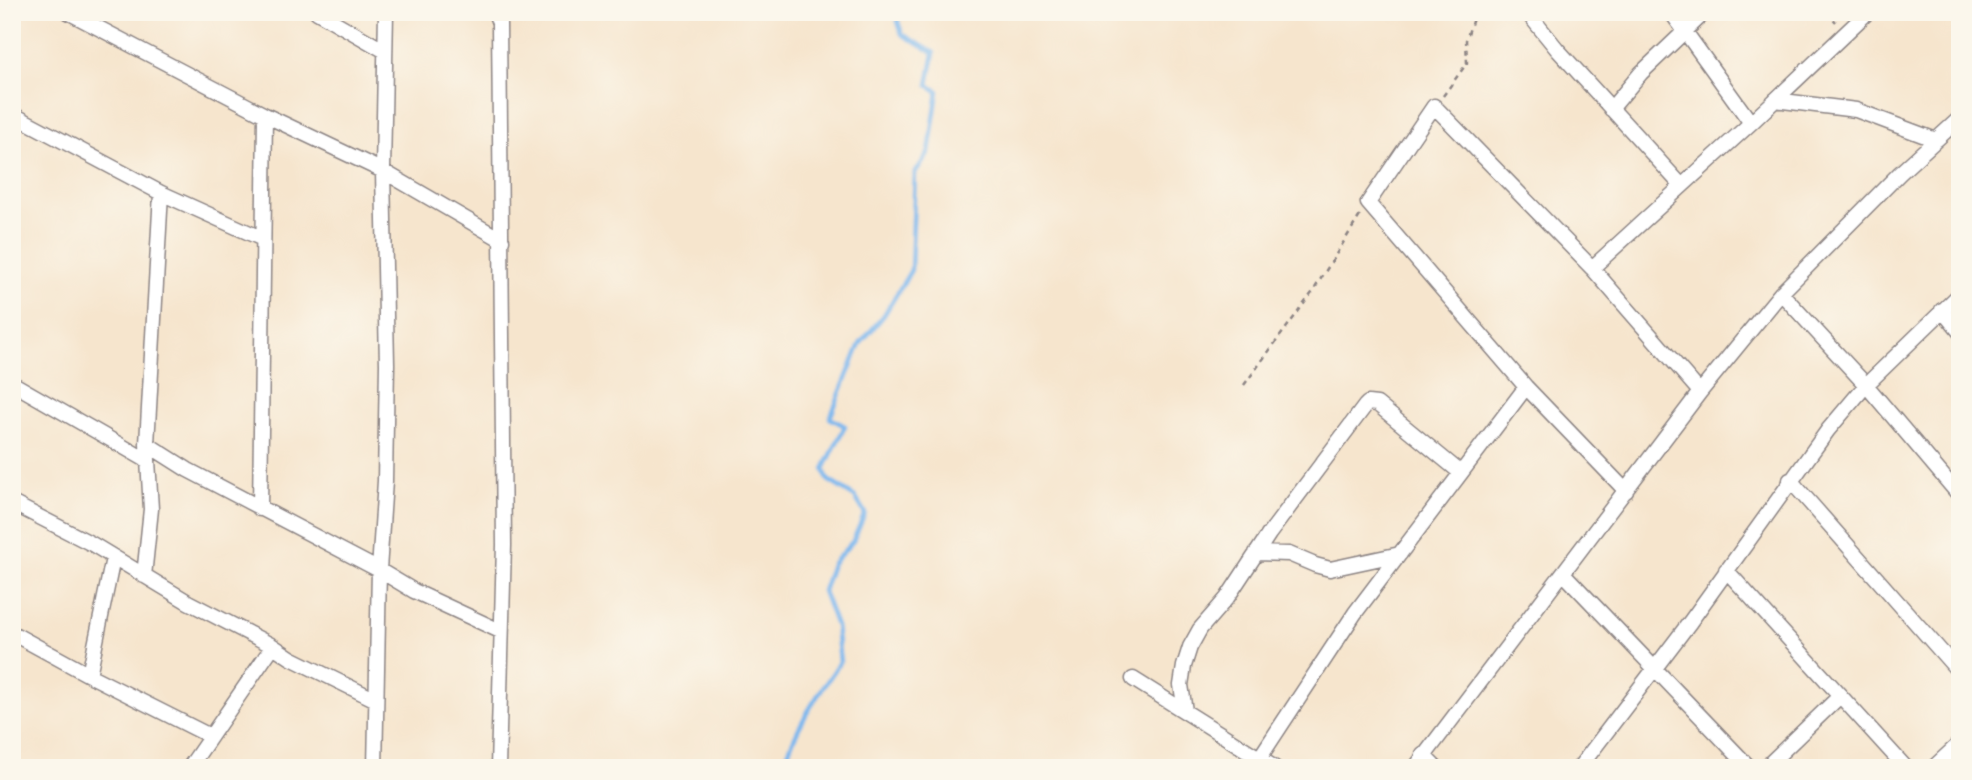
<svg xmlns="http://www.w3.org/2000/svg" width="1972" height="780" font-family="Kalam,sans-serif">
	<rect width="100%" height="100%" fill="#fbf7ec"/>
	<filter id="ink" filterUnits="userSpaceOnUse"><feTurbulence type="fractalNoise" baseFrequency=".0143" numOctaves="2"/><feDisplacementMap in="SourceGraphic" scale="14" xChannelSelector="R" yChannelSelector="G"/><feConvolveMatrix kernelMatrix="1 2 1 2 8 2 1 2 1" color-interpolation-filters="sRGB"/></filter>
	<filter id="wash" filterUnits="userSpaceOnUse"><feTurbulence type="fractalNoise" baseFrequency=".00686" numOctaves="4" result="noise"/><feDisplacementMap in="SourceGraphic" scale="28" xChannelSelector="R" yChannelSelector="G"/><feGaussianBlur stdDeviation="1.57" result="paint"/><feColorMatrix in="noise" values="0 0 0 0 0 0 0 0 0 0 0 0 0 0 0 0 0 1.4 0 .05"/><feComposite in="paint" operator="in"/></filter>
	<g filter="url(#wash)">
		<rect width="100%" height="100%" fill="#f6e5cd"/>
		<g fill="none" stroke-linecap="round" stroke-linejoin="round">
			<path stroke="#7cb7ee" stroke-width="4.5" d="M783,768C795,727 817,696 840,662L836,626L823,591L832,564L853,541L865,513L855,497L828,480L824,469L845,426L830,418L860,344L884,315L911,270L915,173L929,152L938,91L928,85L934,53L902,34L895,12"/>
		</g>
	</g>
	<g filter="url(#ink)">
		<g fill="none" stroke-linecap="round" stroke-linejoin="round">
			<g stroke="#8c8484" stroke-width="17">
				<path id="minor" d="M68,12L265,115L383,171L502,240
					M317,12L385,51
					M495,12L499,23L504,545L498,768
					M1527,12L1557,49L1681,185
					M1671,12L1751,123
					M1775,100L1856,110L1936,140
					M1611,109L1641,73L1705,12
					M12,114L161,193L263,239
					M1592,268L1751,123L1868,12
					M1781,293L1866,385L1960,496
					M1942,310L1960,332
					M12,383L148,461
					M147,444L188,470L379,570L414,591L500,631
					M1790,480L1960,673
					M1626,491L1526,387L1368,203L1434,106L1592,268L1700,392
					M12,503L92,544L188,602L273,646L291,658L376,700
					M260,509L265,115
					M1256,553L1289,554L1315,565L1330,569L1400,554
					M1726,570L1906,768
					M1563,573L1750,768
					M144,576L151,509L147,444L161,193
					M12,633L89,675L210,736
					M89,675L113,558
					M1133,679L1275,768
					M1185,711L1181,685L1184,666L1190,647L1200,629L1227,598L1269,534L1365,406L1368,403L1377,404L1461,473
					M1423,755L1436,768
					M189,768L273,646
					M375,768L379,570L385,481L387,364L383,171L386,12
					M1253,768L1355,613L1526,387
					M1415,768L1700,392L1781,293L1900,173L1960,118
					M1579,768L1690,622L1828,430L1866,385L1960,294
					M1765,768L1840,696
					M1933,768L1960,743"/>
			</g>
			<path stroke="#8c8484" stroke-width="2.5" stroke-dasharray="5 5" stroke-linecap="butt" d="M1827,12L1836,22
				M1443,96L1467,63L1466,40L1475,12
				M1244,385L1312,293L1361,214"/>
			<use href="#minor" stroke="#fff" stroke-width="14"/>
		</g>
	</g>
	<rect width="1972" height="780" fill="none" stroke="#fbf7ec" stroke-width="42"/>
</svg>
